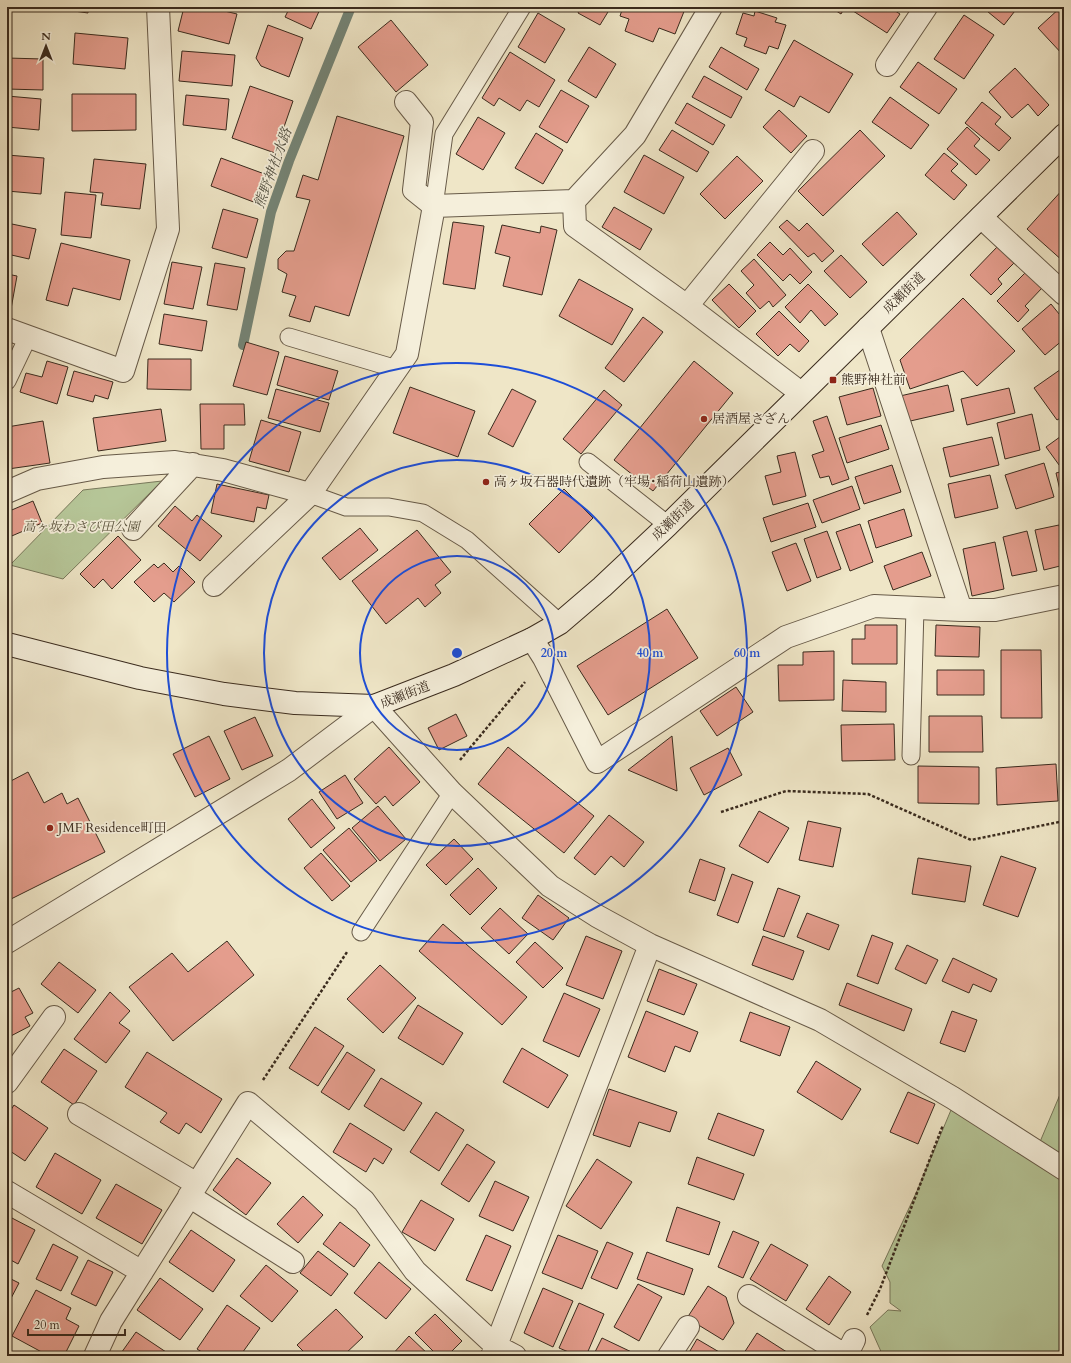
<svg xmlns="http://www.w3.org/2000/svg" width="1071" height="1363" font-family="Cardo,'Noto Serif JP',serif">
	<rect width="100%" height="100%" fill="#efe6c7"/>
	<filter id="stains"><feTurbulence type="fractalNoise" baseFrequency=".005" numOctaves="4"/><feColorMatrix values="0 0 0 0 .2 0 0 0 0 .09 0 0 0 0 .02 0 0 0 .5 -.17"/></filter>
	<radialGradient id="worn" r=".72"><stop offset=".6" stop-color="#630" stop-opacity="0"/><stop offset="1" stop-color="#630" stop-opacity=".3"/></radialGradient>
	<path fill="#b6c698" stroke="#78785b" d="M162,481L63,579L10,565L83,490Z
		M1064,1085V1356H883L870,1327L888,1310L901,1311L890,1303V1282L882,1266L917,1191L951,1110L1034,1156Z"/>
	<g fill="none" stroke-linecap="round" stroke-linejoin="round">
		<path stroke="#748476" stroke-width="10" d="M243,345L271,212L289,161L351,7"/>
	</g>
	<path fill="#e49d8d" stroke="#3a2b1e" d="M67,7H88V13L67,10Z
		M106,7H126L125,10L106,9Z
		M184,7H208L237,14L229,44L178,31Z
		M290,7H321L311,29L285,17Z
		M581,7H611L600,25L578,13Z
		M623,7H649L654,9V7H679L685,9L675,34L659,28L653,42L625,31L629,19L620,16Z
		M830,7H845L841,14Z
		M852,7H889L900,14L887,33L850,9Z
		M982,7H1018L1004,25Z
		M1061,7H1064V56L1038,28Z
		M755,11L777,18L775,22L786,25L778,49L769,46L766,54L744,46L747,38L736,34L743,13L754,16Z
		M538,13L565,29L545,63L518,47Z
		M964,15L994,35L964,79L934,59Z
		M391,20L428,65L396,92L358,47Z
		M268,25L303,38L289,77L261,66L256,58Z
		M75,33L128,38L125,69L73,64Z
		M794,40L853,74L829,113L800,96L794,107L765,90Z
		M589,47L616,64L596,98L568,81Z
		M721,47L759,69L747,90L709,67Z
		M182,51L235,55L232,86L179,81Z
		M510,52L555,80L539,107L527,100L520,111L499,98L494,106L482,98Z
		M7,58L43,59V90L7,89Z
		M918,62L957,89L939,114L900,87Z
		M1015,68L1049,105L1038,116L1028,104L1012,118L989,92Z
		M704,76L742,97L731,118L692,97Z
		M250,86L293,101L275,153L232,138Z
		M561,90L589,106L567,143L539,127Z
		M72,94H136V130L72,131Z
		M186,95L229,99L226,130L183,125Z
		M7,96L41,99L39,130L7,127Z
		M890,97L929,125L911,149L872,122Z
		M982,102L1001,117L995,124L1011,138L999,151L965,123Z
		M687,103L725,125L713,145L675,123Z
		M779,110L807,136L791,153L763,127Z
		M337,116L404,136L349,316L315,306L310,322L289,316L296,296L282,292L287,274L278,269V259L286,251H294L310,200L296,197L303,175L318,180Z
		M478,117L505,133L483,170L456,154Z
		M967,127L980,139L974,146L990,160L976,175L947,149Z
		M672,130L709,152L697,172L659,150Z
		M860,130L885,156L823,216L798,191Z
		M536,133L563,150L543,184L515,168Z
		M944,153L958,164L951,171L967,185L954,200L925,175Z
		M7,155L44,158L41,194L7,191Z
		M644,155L684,177L664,214L624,192Z
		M737,156L763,181L725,219L700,194Z
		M221,158L270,176L259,204L211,186Z
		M94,159L146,164L140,209L101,205L103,193L90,192Z
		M1064,188V262L1027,229Z
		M65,192L96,195L91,238L61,235Z
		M614,207L652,229L640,250L602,227Z
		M223,209L258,219L247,258L212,248Z
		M897,212L917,234L883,266L862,244Z
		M787,220L799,231L807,223L834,251L822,262L814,253L808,257L779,227Z
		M453,222L484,226L475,289L443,284Z
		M7,223L36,229L29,259L7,254Z
		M502,225L540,233L541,226L557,230L542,295L503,286L510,257L495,253Z
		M770,242L783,255L790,248L812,272L800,284L790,274L783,281L757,255Z
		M61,243L130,260L120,300L73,288L68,306L46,300Z
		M998,246L1015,262L998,279L1002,284L991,295L970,275Z
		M841,255L867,282L850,298L824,271Z
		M754,259L786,295L773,307L769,301L760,309L746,293L754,285L741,271Z
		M172,262L202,267L193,309L164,304Z
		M215,263L245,268L237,310L207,305Z
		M1026,272L1042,288L1025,306L1029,310L1018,322L997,301Z
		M7,274L17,276L11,309L7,308Z
		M579,279L633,309L612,345L559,316Z
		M729,284L756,311L739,328L712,300Z
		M808,284L838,314L825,326L811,310L800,323L785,307Z
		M963,298L1015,351L977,386L963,371L910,389L900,360Z
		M1051,304L1064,320V339L1045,355L1022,329Z
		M779,311L809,341L799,352L790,344L778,356L756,334Z
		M164,314L207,321L202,351L159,344Z
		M643,317L663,332L624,382L605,368Z
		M246,342L279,352L267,395L233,386Z
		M285,356L338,371L329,400L277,385Z
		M148,359H191V390L147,389Z
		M47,361L68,367L57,404L20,392L26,373L42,377Z
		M694,361L733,393L653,491L614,460Z
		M1064,367V416L1057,420L1034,388Z
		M74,371L113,382L108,399L95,395L93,402L67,395Z
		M948,385L954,411L906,422L900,396Z
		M410,387L475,411L458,457L393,433Z
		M873,388L881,416L847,425L839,397Z
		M1009,388L1015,413L967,425L961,399Z
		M276,389L329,403L320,432L268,418Z
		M512,389L536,401L513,447L488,434Z
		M604,390L622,405L581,454L563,439Z
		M200,404H244L245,425H224V449H201Z
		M161,409L166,441L98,451L93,418Z
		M1032,414L1040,450L1005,459L997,423Z
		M827,416L849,479L832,485L829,476L820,478L812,455L824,451L813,421Z
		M261,420L301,432L289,472L249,461Z
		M43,421L50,463L8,469L7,427Z
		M881,425L889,449L847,463L839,438Z
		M1064,434V468L1062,469L1046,447Z
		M992,437L999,465L950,477L943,448Z
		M795,452L806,496L773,505L765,476L781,472L777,456Z
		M1044,463L1054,497L1016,509L1005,475Z
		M892,465L901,492L864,504L855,477Z
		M1064,471V499H1062L1056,473Z
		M990,475L998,508L955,518L948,484Z
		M217,484L269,495L266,509L257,507L254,522L211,513Z
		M852,486L860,509L822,523L813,500Z
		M564,489L593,518L559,553L529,524Z
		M33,501L42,523L7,538V512Z
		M808,503L816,527L771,542L763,518Z
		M175,506L192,521L197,515L222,536L200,561L158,526Z
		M904,509L912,536L876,548L868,521Z
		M860,524L873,562L850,571L836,532Z
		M1059,525L1064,544V565L1044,570L1035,530Z
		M360,528L378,550L340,580L322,558Z
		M417,530L451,572L435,585L441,593L425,607L418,598L386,624L352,581Z
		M827,531L841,569L817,578L804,539Z
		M1027,531L1037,571L1012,576L1003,537Z
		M118,536L141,560L112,589L103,579L94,588L80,574Z
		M995,542L1004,589L972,596L963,549Z
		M796,543L811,581L787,591L772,552Z
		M922,552L931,576L893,590L884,566Z
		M164,563L173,572L179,566L195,582L174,602L164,593L154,602L134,582L154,564L158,568Z
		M667,609L698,658L608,715L577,666Z
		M865,625H897V664H852V639H865Z
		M936,625L980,627L979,657L935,656Z
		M1001,650H1041L1042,718H1001Z
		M834,651V700L779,701L778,665H803V652Z
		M937,670H984V695H937Z
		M843,680L886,682V712L842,711Z
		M736,687L753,712L717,736L700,711Z
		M456,714L467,736L439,750L428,728Z
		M929,716H982L983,752H929Z
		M255,717L273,756L242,770L224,731Z
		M894,724L895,760L842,761L841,725Z
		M209,736L230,779L195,797L173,754Z
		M672,736L677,791L628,770Z
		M389,747L420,782L393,806L385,796L376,804L354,779Z
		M508,747L594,816L564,853L478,784Z
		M728,748L742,775L704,795L690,768Z
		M1056,764L1058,801L997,805L996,768Z
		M918,766L979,767V804L918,803Z
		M28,772L44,803L62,793L67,804L78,798L105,852L7,901V783Z
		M345,775L363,803L337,819L319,792Z
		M312,799L335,828L311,848L288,819Z
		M378,806L406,839L380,861L352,828Z
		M759,811L789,828L768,863L739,846Z
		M609,815L644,842L624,867L611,856L595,875L574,858Z
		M808,821L841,828L833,867L799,860Z
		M349,828L377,861L351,882L323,850Z
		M454,839L473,859L446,885L426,865Z
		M321,853L350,886L332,901L304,868Z
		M1001,856L1036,868L1018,917L983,905Z
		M918,858L971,866L965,902L912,894Z
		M700,859L725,868L715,901L689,892Z
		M478,868L497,888L470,915L450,895Z
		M732,874L753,882L738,923L717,915Z
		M778,888L800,896L784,937L763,930Z
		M538,895L569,918L553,940L522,918Z
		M500,908L528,934L509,954L481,928Z
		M807,913L839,925L829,950L797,937Z
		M443,924L527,997L502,1025L419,951Z
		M872,935L893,943L878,984L857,976Z
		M586,936L622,951L603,999L566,985Z
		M763,936L804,951L793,980L752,965Z
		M227,941L254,975L173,1041L129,987L172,953L188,972Z
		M535,942L563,968L543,988L516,962Z
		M907,945L938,960L926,984L895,969Z
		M953,958L997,979L991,992L973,984L969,993L942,981Z
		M59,962L96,990L78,1013L41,984Z
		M380,965L416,998L383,1033L347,999Z
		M659,969L697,984L684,1015L647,1001Z
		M847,983L912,1009L904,1031L839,1005Z
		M19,988L33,1013L25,1017L30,1026L7,1038V994Z
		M110,992L130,1011L119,1023L130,1031L106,1063L74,1039Z
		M564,993L600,1009L579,1057L543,1041Z
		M418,1005L463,1033L443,1065L398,1038Z
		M646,1011L698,1032L690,1052L675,1046L665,1072L628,1057Z
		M952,1011L977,1020L965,1052L940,1043Z
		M750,1012L790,1027L780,1056L740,1041Z
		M315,1027L344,1046L318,1086L289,1068Z
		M522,1048L568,1075L548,1108L503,1082Z
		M64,1049L97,1071L74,1105L41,1082Z
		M147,1052L222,1099L201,1133L186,1123L179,1134L160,1122L167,1113L125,1087Z
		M347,1052L375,1070L349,1110L321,1092Z
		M816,1061L861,1089L842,1120L797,1092Z
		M381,1078L422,1103L404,1131L364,1106Z
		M609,1089L677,1112L670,1132L639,1122L630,1147L593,1135Z
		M908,1092L935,1104L918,1144L890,1132Z
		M14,1105L48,1128L25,1161L7,1149V1116Z
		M436,1112L464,1130L439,1171L410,1152Z
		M718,1113L764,1130L754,1156L708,1139Z
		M350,1123L392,1149L383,1164L374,1158L366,1172L333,1152Z
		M467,1144L495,1162L469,1202L441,1184Z
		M55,1153L101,1180L82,1214L36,1187Z
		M697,1157L744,1174L734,1200L688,1184Z
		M237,1158L271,1183L246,1215L213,1190Z
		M597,1159L632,1182L601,1229L566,1206Z
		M495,1181L529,1197L513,1231L479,1216Z
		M116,1184L162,1210L142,1244L96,1218Z
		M303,1196L323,1215L298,1243L277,1224Z
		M421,1200L454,1219L435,1251L402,1232Z
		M677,1207L720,1222L709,1255L666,1241Z
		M10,1217L35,1230L18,1264L7,1258V1223Z
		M340,1222L370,1245L354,1267L323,1244Z
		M191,1230L235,1260L213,1292L169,1262Z
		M733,1231L759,1242L743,1278L718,1267Z
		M486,1235L511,1246L492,1291L466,1280Z
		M558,1235L598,1251L582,1289L542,1273Z
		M607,1242L633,1253L617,1289L591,1278Z
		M53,1244L78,1257L61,1291L36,1279Z
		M771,1244L808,1265L786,1301L750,1279Z
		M318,1251L348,1274L331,1296L300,1273Z
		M647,1252L693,1269L684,1295L637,1279Z
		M88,1260L113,1272L96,1306L71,1294Z
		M379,1262L411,1289L386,1319L354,1293Z
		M266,1265L298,1291L272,1322L240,1296Z
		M829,1276L851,1292L829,1325L806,1309Z
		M7,1277L19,1283L7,1306Z
		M160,1278L203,1309L180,1340L137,1310Z
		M638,1284L662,1297L639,1341L614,1327Z
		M708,1286L726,1297L734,1323L723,1340L687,1318Z
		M543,1288L573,1301L553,1347L524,1333Z
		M36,1290L71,1308L66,1319L79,1326L64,1356H49L12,1336Z
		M579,1303L604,1314L586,1356H578L559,1348Z
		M227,1305L260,1328L240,1356H208L197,1349Z
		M336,1309L363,1337L343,1356H308L297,1345Z
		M435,1314L462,1341L447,1356H438L415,1333Z
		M136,1332L172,1356H119Z
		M757,1333L793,1356H742Z
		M409,1336L430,1356H391Z
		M602,1338L640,1356H593Z
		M697,1339L726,1356H687Z"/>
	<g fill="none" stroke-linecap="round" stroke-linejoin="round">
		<g stroke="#675a48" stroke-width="19">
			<path id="service" d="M434,206L444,134L522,7
				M289,337L397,369
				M7,381L28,337
				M588,462L668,525
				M310,494L346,507H389L423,513L467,540L560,623
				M911,756L915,608
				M361,932L452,793"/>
		</g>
		<g stroke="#675a48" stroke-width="24">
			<path id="minor" d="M887,65L926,7
				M574,201L575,226L687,306L801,393
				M434,206L574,201L635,135L711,7
				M981,217L1064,294
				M687,306L813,151
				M868,328L961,610
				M7,329L123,371L168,229L158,7
				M7,492L37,479L103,467L175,462L223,470L310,494L214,585
				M310,494L407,354L434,206L414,190L422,122L406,102
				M133,529L193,464
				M532,639L544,658L597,762L786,637L874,606L961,610H995L1064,596
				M374,706L452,793L550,886L597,916L650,945L820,1020L953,1098L1064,1169
				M7,1082L54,1017
				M79,1114L197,1184
				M7,1192L142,1272
				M189,1196L293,1262
				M749,1296L846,1356
				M95,1356L111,1321L248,1103L364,1201L415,1271L496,1346L515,1356
				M492,1356L650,945
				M669,1356L688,1327
				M846,1356L854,1340"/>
		</g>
		<g stroke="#675a48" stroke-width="24">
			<path id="tertiary" d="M7,942L289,770L374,706"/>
		</g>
		<g stroke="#3a2b1e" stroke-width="24">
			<path id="secondary" d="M7,644L140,678L224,694L295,703L374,706L454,675L532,639L560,623L602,587L668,525L1064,135"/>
		</g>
		<path stroke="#3a2b1e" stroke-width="2.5" stroke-dasharray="3 2" stroke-linecap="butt" d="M460,760L525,682
			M721,812L786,791L868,794L971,840L1064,821
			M263,1080L347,952
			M867,1315L880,1289L943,1125"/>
		<use href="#service" stroke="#f5efdb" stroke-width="17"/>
		<use href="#minor" stroke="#f5efdb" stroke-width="22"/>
		<use href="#tertiary" stroke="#f5efdb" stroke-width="22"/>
		<use href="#secondary" stroke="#f5efdb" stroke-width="22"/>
	</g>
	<g fill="none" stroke="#1d4ed8" stroke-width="2">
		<circle cx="457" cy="653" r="97"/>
		<circle cx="457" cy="653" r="193"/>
		<circle cx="457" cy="653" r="290"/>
	</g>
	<g fill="#8f2418" stroke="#f5efdb" stroke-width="1.5">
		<rect x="829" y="376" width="8" height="8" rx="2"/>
		<circle cx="704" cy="419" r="4"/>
		<circle cx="486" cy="482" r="4"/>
		<circle cx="50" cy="828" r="4"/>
	</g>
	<g text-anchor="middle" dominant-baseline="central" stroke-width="3.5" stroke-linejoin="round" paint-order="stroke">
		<g font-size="13" fill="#3a2b1e" stroke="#f5efdb">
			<text transform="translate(904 293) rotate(-44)">成瀬街道</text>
			<text transform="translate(673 520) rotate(-44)">成瀬街道</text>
			<text transform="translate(405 695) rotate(-21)">成瀬街道</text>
		</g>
		<g font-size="13" fill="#3a2b1e" stroke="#f5efdb" text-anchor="start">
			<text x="841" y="380">熊野神社前</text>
			<text x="712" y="419">居酒屋さざん</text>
			<text x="494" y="482">高ヶ坂石器時代遺跡（牢場･稲荷山遺跡）</text>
			<text x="58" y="828">JMF Residence町田</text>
		</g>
		<g font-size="13" font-style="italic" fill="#59523c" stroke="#f5efdb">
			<text x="81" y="527">高ヶ坂わさび田公園</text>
		</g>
		<g font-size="14" font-style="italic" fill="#525042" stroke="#f5efdb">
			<text transform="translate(273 168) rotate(-70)">熊野神社水路</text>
		</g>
	</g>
	<circle cx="457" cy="653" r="6" fill="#1d4ed8" stroke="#f5efdb" stroke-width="2"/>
	<g font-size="12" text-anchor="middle" font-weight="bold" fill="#1d4ed8" stroke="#f5efdb" stroke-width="3.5" stroke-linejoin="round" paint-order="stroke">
		<text x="554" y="657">20 m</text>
		<text x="650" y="657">40 m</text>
		<text x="747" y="657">60 m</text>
	</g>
	<rect width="1071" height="1363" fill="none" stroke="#efe6c7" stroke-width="24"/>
	<rect x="8" y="8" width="1055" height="1347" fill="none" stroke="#3a2b1e" stroke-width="2"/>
	<rect x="12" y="12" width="1047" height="1339" fill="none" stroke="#3a2b1e"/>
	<g transform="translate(46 46)" stroke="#f5efdb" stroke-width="3" paint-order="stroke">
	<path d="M0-3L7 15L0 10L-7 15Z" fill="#3a2b1e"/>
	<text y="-6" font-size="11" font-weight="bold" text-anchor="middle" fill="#3a2b1e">N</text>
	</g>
	<path d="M28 1329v6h97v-6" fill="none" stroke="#3a2b1e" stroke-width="2"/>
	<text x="34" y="1329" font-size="12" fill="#3a2b1e" stroke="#f5efdb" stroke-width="3" paint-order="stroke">20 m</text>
	<rect width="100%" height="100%" filter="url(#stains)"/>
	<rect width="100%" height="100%" fill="url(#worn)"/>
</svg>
